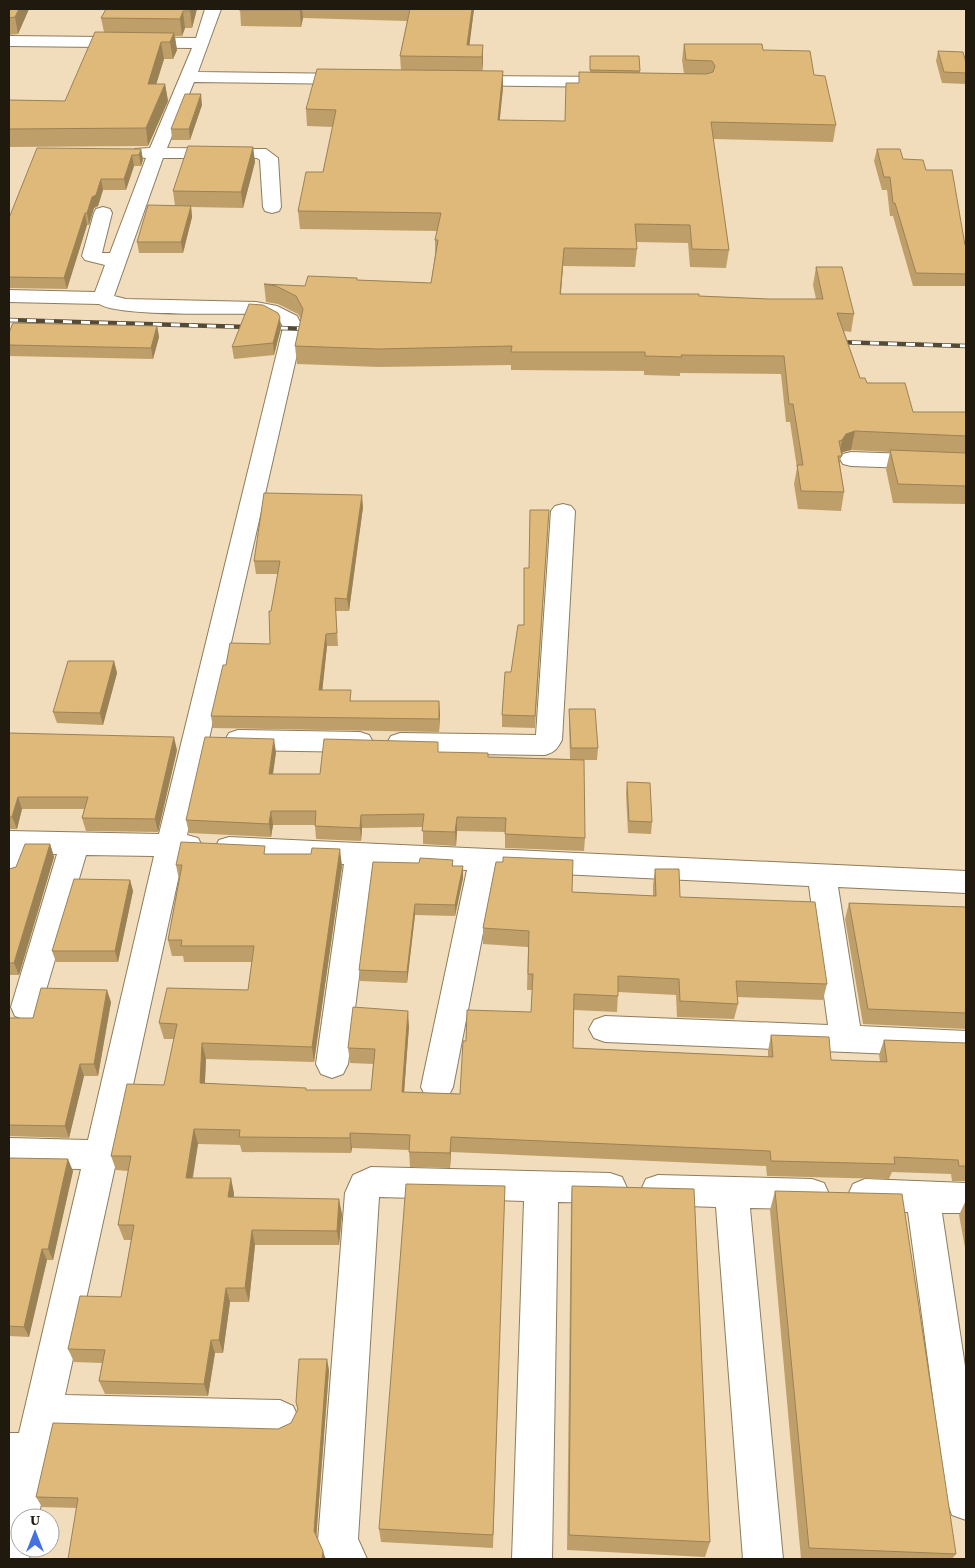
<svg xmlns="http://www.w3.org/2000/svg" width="975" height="1568" font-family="'Source Serif 4',serif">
	<rect width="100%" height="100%" fill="#f1ddbb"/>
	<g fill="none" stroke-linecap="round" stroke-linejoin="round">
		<g stroke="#8e7c5d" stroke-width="2">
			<path id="minor" d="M205,9H221L198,72L352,74L358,75L360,79L358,83L352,84L194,82L167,148L266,149L278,158L281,207L279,211L272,213L265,211L263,207L260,160L257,158H163L114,296L126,299L256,302L277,306L297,316L303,328L187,835L198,838L202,846L198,854L183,857L65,1395L280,1400L293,1406L299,1419L293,1432L280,1438L57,1432L38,1518H20V1548H31L29,1559H9V1433H19L81,1169L9,1168V1138L88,1140L154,856L86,855L41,1007L37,1016L26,1020L15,1016L11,1007L57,854L29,853L19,879L9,882V831L159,834L283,328L281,323L265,315L256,314C226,313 119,317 99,304L9,302V290L95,292L105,265L85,260L82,256L94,213L96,209L103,207L110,209L112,213L102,253H110L146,158L135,157L132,153L135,149L150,148L192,48L9,46V36L196,38Z
				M465,76L615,77L621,78L623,82L621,86L615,87L459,85L457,81L459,77Z
				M851,452L966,456V470L851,466L843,464L840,459L843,454Z
				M563,504L571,506L575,511L562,740C557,749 555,752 545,755L400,753L391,750L387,743L391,736L400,733L536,735L551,511L555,506Z
				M238,730L360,732L369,735L373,742L369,749L360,752L238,750L229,747L225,740L229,733Z
				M229,837L966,871V893L838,887L860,1026L966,1031V1057L605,1042L594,1038L589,1029L594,1020L605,1016L828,1025L809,886L495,871L453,1087L448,1097L437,1101L426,1097L421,1087L467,870L373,866L348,1064L343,1074L332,1078L321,1074L316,1064L344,864L229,859L219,856L215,848L219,840Z
				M371,1167L610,1173L622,1177L627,1188L622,1199L610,1203L558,1202L552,1559H512L524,1201L379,1197L358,1539L367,1559H326L318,1541L345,1193L353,1175Z
				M658,1175L812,1179L824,1183L829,1194L824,1205L812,1209L750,1208L783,1559H743L716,1207L658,1205L646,1201L641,1190L646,1179Z
				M865,1179L966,1183V1213H942L966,1373V1520L952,1515L947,1501L908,1212L865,1211L853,1206L848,1195L853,1184Z"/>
		</g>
		<use href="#minor" fill="#fff" fill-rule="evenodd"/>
		<g stroke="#544a38" stroke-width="4.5">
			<path id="rail" d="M9,320L311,329
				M834,342L966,346"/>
		</g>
		<use href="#rail" stroke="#fff" stroke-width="3" stroke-dasharray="9" stroke-linecap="butt"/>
	</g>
	<path fill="#bf9f69" d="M9,9H29L18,34L9,35Z
		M106,9H197L192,28H185L182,36H175L177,50L173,59H164L156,84H165L168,101L148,146L9,147V100L65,101L104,32L101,18Z
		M240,9H474L469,45H483V62L482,71L503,88L499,120L565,121L579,83L590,73V56L640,71V73L684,74L682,60L684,44L763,50L814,75L836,125L833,142L713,139L729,250L726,268L690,267L688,243L636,242L637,249L635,267L563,266L561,294L699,296L769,299H816L813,285L816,267L854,314L851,332L844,331L860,378L913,412H966V504L893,503L886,469L890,452L851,450L843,452L841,454L840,464L844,492L841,511L798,509L794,484L797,468L790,422H786L781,374L680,373V376L644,375V371L511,370V365L379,367L297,364L295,346L301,319L298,314L278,304L266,302L264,284L305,286L357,280L431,283L435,255V240L437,231L300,229L298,211L323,172L333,127L307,126L306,109L401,70L400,56L407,21L303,18L301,27L241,26Z
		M938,51L966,63V84L942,83L936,61Z
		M202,105L190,140H172L171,129Z
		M253,147L255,162L243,208L191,207L192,217L183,253H139L137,242L175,206L173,191Z
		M141,149L143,160L141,166H134L126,190H103L98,206L94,208L89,225H87L67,289L9,288V289V218Z
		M877,149L926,170L965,245H966V286H913L893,216H890L887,190H882L874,161Z
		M157,326L159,337L153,359L9,356V333Z
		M281,328L274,355L234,359L232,347Z
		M363,507L349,611H336L338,646H327L322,690L352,701L440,714L439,732L213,728L211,716L226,665L270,644L271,611L278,574H256L254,561Z
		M549,510L535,728L502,727V715L524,625V568H529Z
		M114,661L117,673L103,725L57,723L53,712Z
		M569,709L598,748L597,760H577L585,838L584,851L505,848V832L457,831L456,846L423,844V827L362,828L361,841L316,839L315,825H273L271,837L189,833L186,820L276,752L273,774H320L439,752L488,757L570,759L569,721Z
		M9,733L177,750L158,832L86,831L82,818L84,809H22L17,829H9Z
		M627,782L652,822L651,834L628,833L626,794Z
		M50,844L54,857L19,975H9V869L16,867Z
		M267,854L342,866L314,1062L206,1059L205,1083L306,1090H371L373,1064L350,1063L348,1048L409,1026L404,1092L460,1094L466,1041L531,1012L532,990H527L528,947L483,944V928L572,892L653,896V885L655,869L680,897L827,984L823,1000L737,997L738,1004L734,1019L677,1017L676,995L618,992L617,1012L574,1010L573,1048L768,1057V1051L771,1035L831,1060L880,1062L879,1055L884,1040L966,1043V1181H952L951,1174L892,1172L889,1179L767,1176L766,1166L451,1152L450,1168L410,1167L409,1150L352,1148L351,1153L242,1152L240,1145L198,1144L193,1178L234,1193V1197L342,1214L339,1245H255L249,1302H230L223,1353H215L208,1396L105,1394L99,1381L102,1363L74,1362L68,1349L121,1297L131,1240H124L118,1225L128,1171L116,1170L111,1156L164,1085L174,1039H164L159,1023L248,990L252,962H184L183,956H172L168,940L179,880L176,865Z
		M453,860V866H463V878L455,916L415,915L407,983L360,981L359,970Z
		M130,880L133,891L118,962H56L52,951Z
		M849,903L966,907V1029L863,1024L845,919Z
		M111,1002L98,1076H84L69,1138L9,1136V1018H33Z
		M9,1158L73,1171L53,1260H47L29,1337L9,1336Z
		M572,1186L710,1542L705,1557L567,1550L571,1205Z
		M775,1191L956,1554L952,1559H801L770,1210Z
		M966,1200V1253L959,1215Z
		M504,1203L493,1548L381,1542L379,1529Z
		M329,1370L316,1537L323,1551L325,1559H68L77,1508L42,1507L36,1497L278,1429L291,1423L298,1410L296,1402Z"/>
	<path fill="#9b8255" d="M19,9H29L18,34L15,17Z
		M191,9H197L192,28L190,11Z
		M300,9H302L303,18L301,27Z
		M472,9H474L468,57L467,45Z
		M183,11L185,28L182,36L180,19Z
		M174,33L177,50L173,59L170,42Z
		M161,42L164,59L151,101L148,84Z
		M483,45V62L482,74V57Z
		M503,71V88L498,138V120Z
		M165,84L168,101L148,146L146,128Z
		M201,94L202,105L190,140L189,129Z
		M253,147L255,162L243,208L241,192Z
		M141,149L143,160L141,166L139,155Z
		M132,155L134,166L126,190L124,179Z
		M101,179L103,190L98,206L94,208L89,225L87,213L92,197Z
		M191,206L192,217L183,253L181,242Z
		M85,213L87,225L67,289L64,278Z
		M564,248L563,266L559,312L560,294Z
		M280,317L281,328L274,355L273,343Z
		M157,326L159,337L153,359L151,348Z
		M855,431L851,450L843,452L840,456H839L842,440L846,434Z
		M362,495L363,507L349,611L347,599Z
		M326,634L327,646L321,703L319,690Z
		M114,661L117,673L103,725L100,713Z
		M439,701L440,714L439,732Z
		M174,737L177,750L158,832L155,819Z
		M274,739L276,752L271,787L269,774Z
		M18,797L22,809L17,829L12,817Z
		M271,811L273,825L271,837L269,824Z
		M361,815L362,828L361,841L360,828Z
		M457,817V831L456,846L455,832Z
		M50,844L54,857L19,975L14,963Z
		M340,849L342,866L314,1062L312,1047Z
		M463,866V878L455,916V905Z
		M130,880L133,891L118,962L115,951Z
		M415,904V915L407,983V972Z
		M107,990L111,1002L98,1076L94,1064Z
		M408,1011L409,1026L403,1107L402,1092Z
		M202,1043L206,1059L204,1098L200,1083Z
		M80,1064L84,1076L69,1138L65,1126Z
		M194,1129L198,1144L190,1192L186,1178Z
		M350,1133L352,1148L351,1153L350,1138Z
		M451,1137V1152L450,1168V1153Z
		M68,1159L73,1171L53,1260L48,1249Z
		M231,1178L234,1193L232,1212L228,1197Z
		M339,1199L342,1214L339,1245L337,1231Z
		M252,1230L255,1245L249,1302L245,1288Z
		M42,1249L47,1260L29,1337L24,1327Z
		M226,1288L230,1302L223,1353L219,1340Z
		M211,1340L215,1353L208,1396L204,1384Z
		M327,1359L329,1370L316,1541L314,1531Z
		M323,1551L325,1559H322Z"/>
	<path fill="#deb97a" stroke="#9b8255" d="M9,9H19L15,17L9,18Z
		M106,9H191L190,11H183L180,19L101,18Z
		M240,9H300V10H239Z
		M410,9H472L467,45H483L482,57L400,56Z
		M95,32L174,33L170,42H161L148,84H165L146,128L9,129V100L65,101Z
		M684,44H762L763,50L810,51L814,75L825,76L836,125L711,122L729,250L692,249L690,225L635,224L637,249L564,248L560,294H699V296L769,299H823L816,267H842L854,314L837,313L860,378H865L867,383H905L913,412H966V436L855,431L846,434L842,440L839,441L842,456H838L844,492L801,491L797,465H803L793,404H789L784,356L681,355L682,357L645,356V352H511L512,346L378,349L295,346L303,309L296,296L276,286L264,284L305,286L308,276L357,278V280L431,283L438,240H435L441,213L298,211L306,172H323L336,110L306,109L317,69L503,71L498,120L565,121L566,83H579V72L706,74L713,72L715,66L712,61L686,60Z
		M938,51L963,52L966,63V73L944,72Z
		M590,56H639L640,71L590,70Z
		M185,94H201L189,129H171Z
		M188,146L253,147L241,192L173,191Z
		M37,148L141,149L139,155H132L124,179H101L96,195L92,197L87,213H85L64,278L9,277V218Z
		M877,149H900L903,159L923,160L926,170H952L965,245H966V274L916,273L895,203H893L890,177H884Z
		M148,205L191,206L181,242H137Z
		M249,304L263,305L278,313L280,317L273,343L232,347Z
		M13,323L157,326L151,348L9,345V333Z
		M890,450L966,453V486L898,484Z
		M264,493L362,495L347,599L335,598L337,633L326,634L319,690H351L350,701H439V719L211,716L223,665H226L230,643L270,644L269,611H271L280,561H254Z
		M530,510H549L535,716L502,715L505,672H511L518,625H524V568H529Z
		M68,661H114L100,713L53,712Z
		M569,709H595L598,748H571Z
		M9,733L174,737L155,819L82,818L88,797H18L12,817H9Z
		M205,737L274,739L269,774H320L324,739L438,742V752L488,753V757L584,760L585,838L505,834L506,818L457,817L455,832L422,831L424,814L361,815L360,828L315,826L316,811H271L269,824L186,820Z
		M627,782L650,783L652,822L629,821Z
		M181,842L265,846L264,854H311L312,848L340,849L312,1047L202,1043L200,1083L306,1088V1090H371L375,1049L348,1048L353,1007L408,1011L402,1092L460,1094L463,1041H466L467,1010L531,1012L533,974H528L529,931L483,928L496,862H503V857L573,860L572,892L656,896L655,869H679L680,897L815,902L827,984L736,981L738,1004L680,1001L679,979L618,976V996L574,994L573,1048L773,1057L771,1035L829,1037L831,1060L887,1062L884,1040L966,1043V1166H959L958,1160L894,1157L895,1164L771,1161L770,1151L451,1137L450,1153L409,1152L410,1135L350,1133V1138L239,1137L240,1130L194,1129L186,1178H231L228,1197L339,1199L337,1231L252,1230L245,1288H226L219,1340H211L204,1384L99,1381L105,1350L68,1349L80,1296L121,1297L134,1225H118L131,1156H111L127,1084L164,1085L177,1024L159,1023L167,988L248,990L254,946H181L182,940H168L182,865H176Z
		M25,844H50L14,963H9V869L16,867Z
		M420,858L453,860L452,866H463L455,905L415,904L407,972L359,970L373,862L419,863Z
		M74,879L130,880L115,951H52Z
		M849,903L966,907V1013L868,1009Z
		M41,988L107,990L94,1064H80L65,1126L9,1125V1018H33Z
		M9,1158L68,1159L48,1249H42L24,1327L9,1326Z
		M406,1184L505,1186L493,1535L379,1529Z
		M572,1186L694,1189L710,1542L569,1535Z
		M775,1191L902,1194L956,1554L809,1548Z
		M299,1359H327L314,1531L323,1551L322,1559H68L78,1498L36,1497L53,1423L278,1429L291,1423L298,1409L296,1402Z"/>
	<rect width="975" height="1568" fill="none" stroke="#20190d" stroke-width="20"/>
	<g transform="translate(35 1533)"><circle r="24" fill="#ffffff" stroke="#a6a39e"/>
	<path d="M0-4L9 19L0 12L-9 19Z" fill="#4670e2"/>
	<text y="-8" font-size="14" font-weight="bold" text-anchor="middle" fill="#20190d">U</text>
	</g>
</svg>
